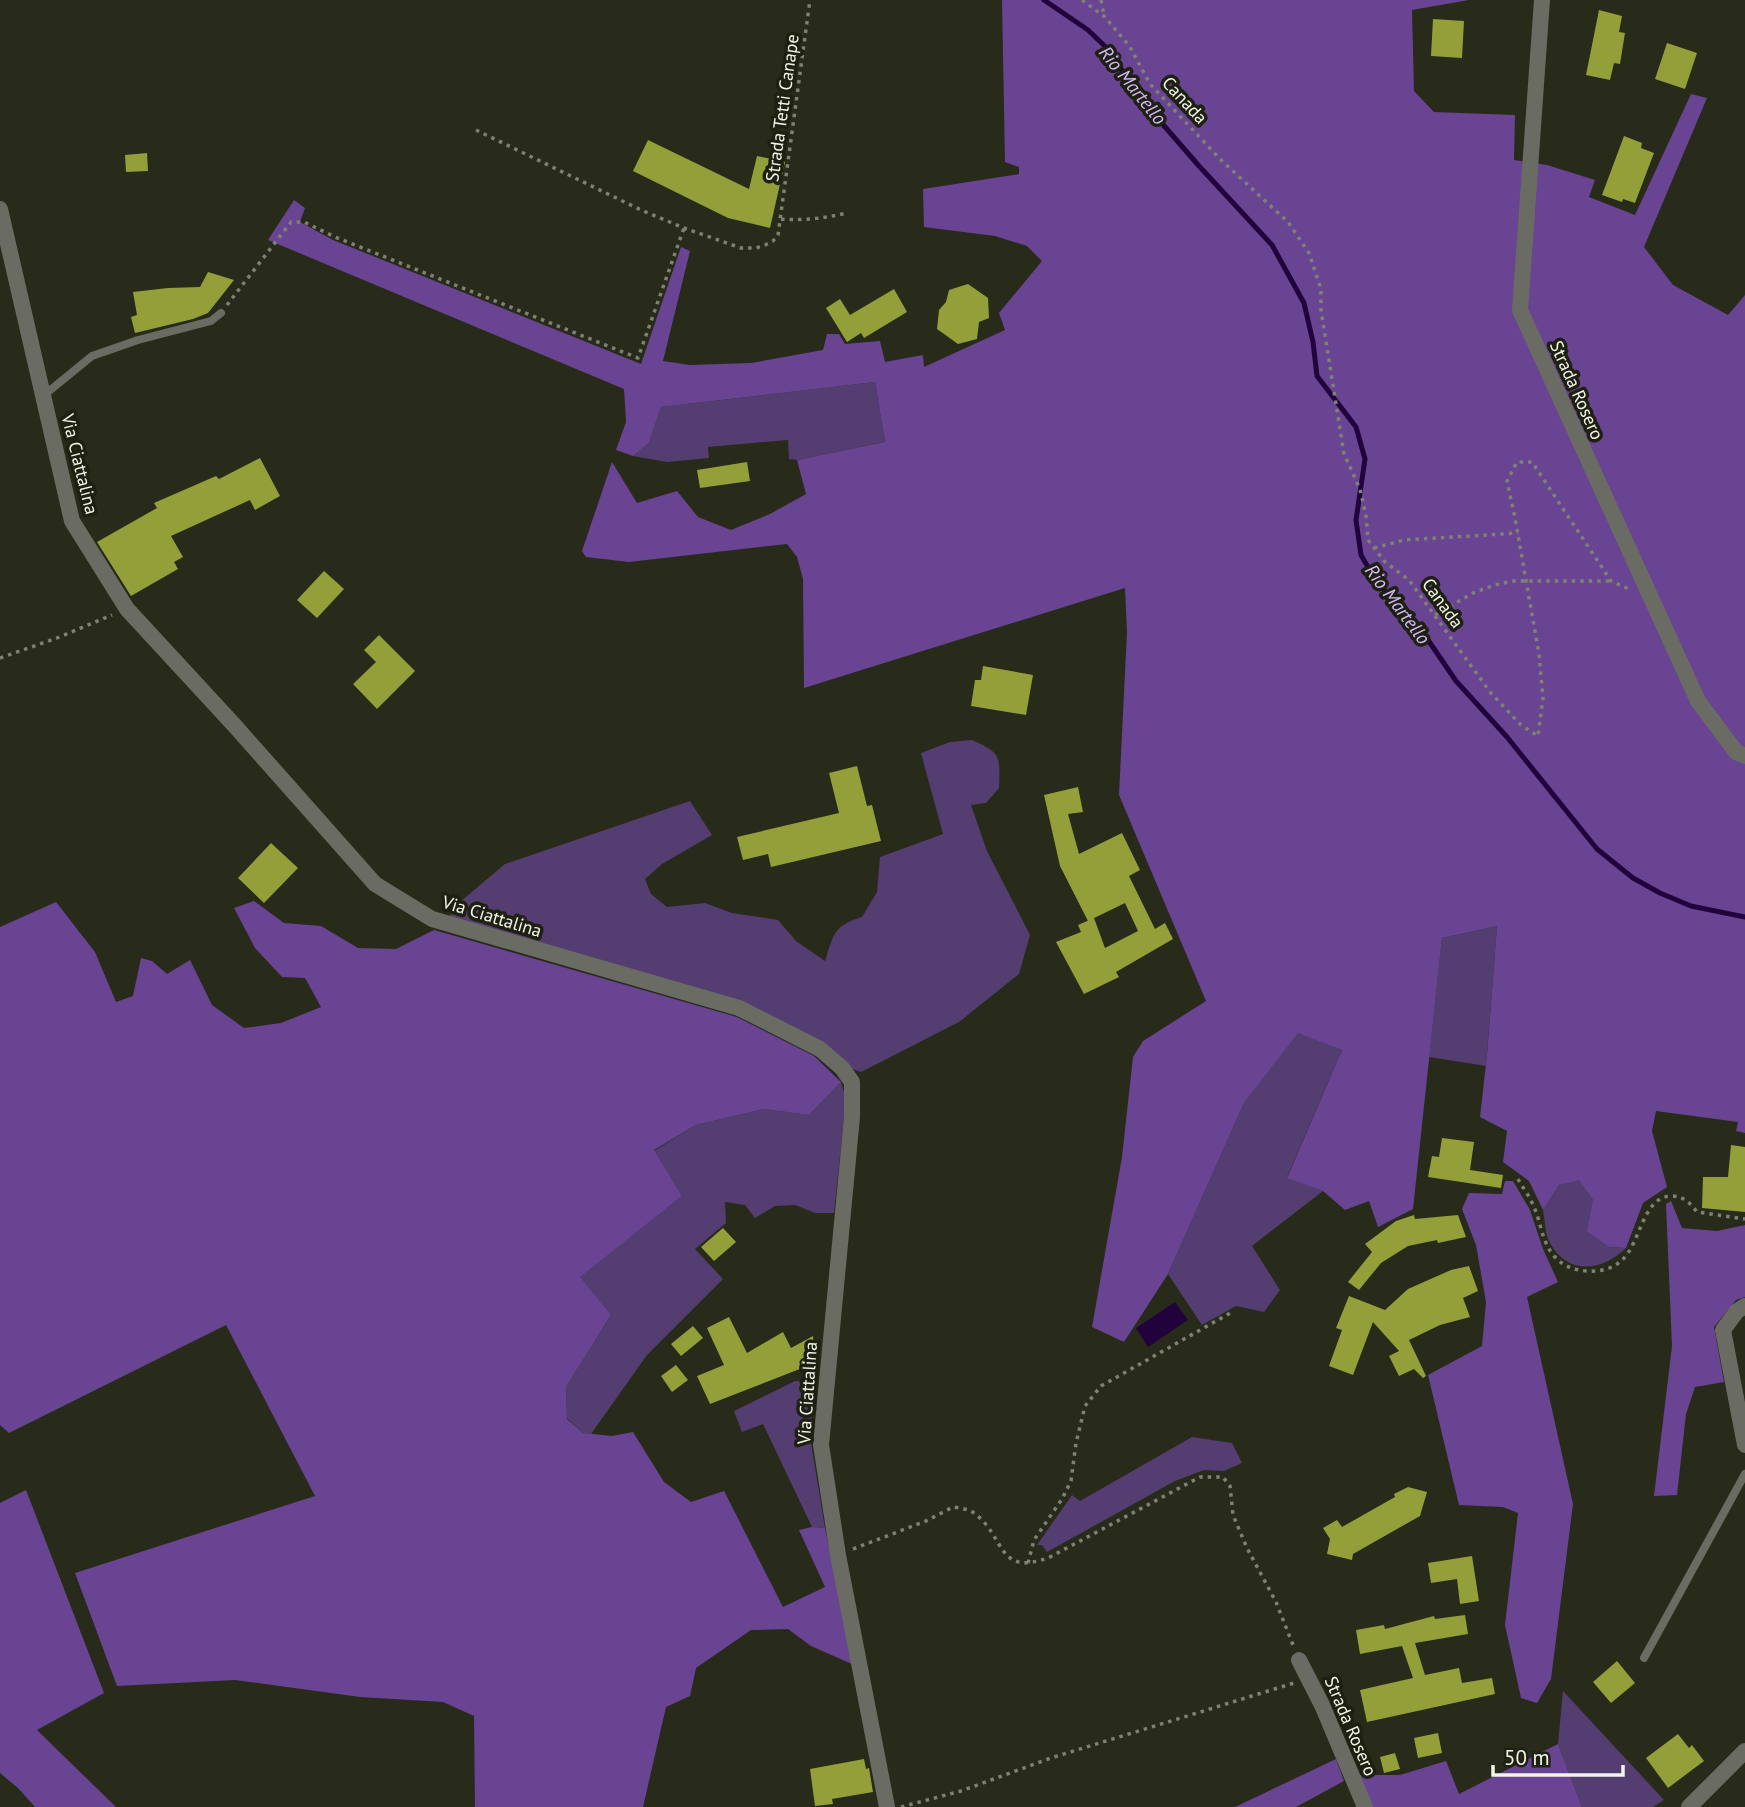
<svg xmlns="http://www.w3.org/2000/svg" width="1745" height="1807" font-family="'PT Sans',sans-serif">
	<rect width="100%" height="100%" fill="#282a1a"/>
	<path fill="#543d70" d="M875,382L885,442L797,460L789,459L788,440L708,447L709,458L667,462L633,456L649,443L661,407Z
		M972,740C1002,753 1000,757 999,788L986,803L971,805L987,851L1030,935L1019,974L959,1022L861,1072L852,1069L825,1044L452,918L450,914L454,907L505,864L690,801L712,835L662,864L645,879L651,894L667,907L705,903L732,913L778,920L796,941L825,961C834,934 833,926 862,917L877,892L880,857L943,834L921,753L950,742Z
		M1497,926L1486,1066L1429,1057L1442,938Z
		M1298,1032L1342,1050L1287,1177L1323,1191L1252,1246L1280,1290L1264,1312L1236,1306L1202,1325L1168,1274L1244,1103Z
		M841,1082L846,1099L834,1213H815L795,1205L775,1206L755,1218L745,1205L725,1202L726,1223L695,1249L723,1279L647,1355L591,1434L583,1433L567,1418L566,1387L611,1315L579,1277L682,1196L654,1151L696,1125L764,1109L809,1115Z
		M1579,1179L1593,1200L1609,1247L1626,1248C1603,1271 1568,1276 1550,1243C1545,1235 1545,1220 1543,1210L1559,1185Z
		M795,1381L808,1382L814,1388L810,1437L825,1528L812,1527L763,1424L742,1432L734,1411Z
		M1192,1437L1232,1443L1242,1463L1224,1471L1204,1470L1175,1481L1047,1552L1042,1545H1037L1072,1495L1080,1501Z
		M1563,1691L1664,1800L1653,1807H1582L1558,1744Z"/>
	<path fill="#694493" d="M1002,0H1469L1412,10L1414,91L1434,112L1515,115L1514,160L1547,165L1595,180L1589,197L1635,215L1691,94L1707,98L1644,247L1673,285L1728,315L1745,295V1133L1736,1131L1738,1122L1656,1111L1652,1131L1667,1187L1643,1203L1626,1248L1609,1247L1587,1231L1593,1200L1579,1180L1559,1185L1543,1210L1529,1181L1503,1162L1507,1131L1480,1117L1487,1055L1497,926L1442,938L1413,1209L1378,1227L1369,1201L1345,1210L1323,1191L1287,1178L1342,1050L1298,1033L1244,1103L1168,1274L1124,1342L1092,1327L1122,1157L1133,1057L1143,1041L1206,1001L1119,795L1127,632L1125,588L804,688L803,579L797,557L787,544L629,562L586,557L582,551L612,462L637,503L677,491L698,517L731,530L770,514L806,494L797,460L885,442L875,382L661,407L649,443L633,456L616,450L626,422L624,389L268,240L294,200L305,208L300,222L333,240L641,364L681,247L690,251L663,361L690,365L751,363L823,350L827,334H839L845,344L880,341L885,362L923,355L924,367L1005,330L999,313L1042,261L1027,246L995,236L924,227L923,189L1019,174V167L1005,162Z
		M254,901L284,923L321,926L358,948L396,949L434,930L737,1017L814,1056L841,1082L809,1115L764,1109L696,1125L654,1150L682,1196L580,1277L611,1315L566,1387L567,1419L583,1433L612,1436L633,1432L664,1482L691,1502L724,1491L783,1607L825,1587L799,1530L812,1527L825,1528L852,1664L811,1646L788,1629L751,1630L696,1668L690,1696L666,1707L643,1807H475L474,1716L443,1702L360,1697L235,1680L117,1686L75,1573L315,1496L226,1325L9,1433L0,1425V927L56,902L95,952L116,1002L133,996L141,958L152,961L167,974L190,960L212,1005L244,1028L281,1023L321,1007L305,978L282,977L255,948L234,908Z
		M1505,1181H1513L1530,1210L1543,1249L1558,1282L1527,1297L1573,1504L1551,1679L1537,1703L1521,1698L1505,1625L1518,1513L1503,1507L1459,1505L1428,1375L1482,1346L1486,1302L1476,1245L1462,1209L1469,1193L1502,1194Z
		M1671,1201L1682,1228L1717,1231L1745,1225V1297L1736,1300L1714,1327L1724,1382L1695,1387L1686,1414L1677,1495L1654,1496L1672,1346L1666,1204Z
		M26,1490L104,1693L37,1730L116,1807H35L18,1788L0,1773V1503Z
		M1558,1744L1582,1807H1372L1357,1775H1400L1446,1761L1459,1794Z
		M1336,1759L1344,1781L1296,1807H1235Z"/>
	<path fill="#22023c" d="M1175,1302L1188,1320L1148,1347L1136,1328Z"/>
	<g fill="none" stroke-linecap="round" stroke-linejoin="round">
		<path stroke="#22023c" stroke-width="5" d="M1044,0L1088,30L1112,53L1133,90L1199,166L1272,245L1304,303L1313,342L1317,376L1356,427L1365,459L1356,520L1361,555L1376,581L1426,637L1456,681L1507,737L1597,849L1633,878L1660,893L1691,906L1745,917"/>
	</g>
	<path fill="#93a03a" d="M1599,10L1622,16L1619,32L1625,33L1620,64L1614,63L1610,80L1586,75Z
		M1433,19L1464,21L1462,58L1431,56Z
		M1667,43L1697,53L1685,89L1655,79Z
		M1624,136L1642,143L1641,148L1654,153L1635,203L1623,199L1622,202L1602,195Z
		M648,140L749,189L757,156L785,162L770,228L728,218L633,171Z
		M147,153L148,171L126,172L125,155Z
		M208,272L234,280L208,313L193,319L135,333L131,317L137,315L133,292L168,288L200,287Z
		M968,284L988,298L989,318L979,322L977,339L958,344L937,329L939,310L946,302L949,290Z
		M894,289L907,312L864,338L861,333L847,342L826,308L840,299L850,315Z
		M260,458L280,496L255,510L250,500L171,536L183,557L174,562L178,569L131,596L97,542L157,508L154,503L216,476L219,479Z
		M747,462L750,481L700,488L697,470Z
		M324,571L344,589L317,618L297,600Z
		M379,635L415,671L377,709L353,684L376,662L364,650Z
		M983,666L1033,675L1026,715L971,706L975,680H981Z
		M857,766L867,806L872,805L881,841L771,867L768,854L743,860L737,837L839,813L829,773Z
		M1078,787L1083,812L1068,814L1079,854L1122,833L1140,870L1129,876L1155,929L1165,923L1173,939L1116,972L1119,977L1084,994L1056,942L1081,932L1078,925L1094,918L1105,948L1138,931L1125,903L1088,921L1060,866L1044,795Z
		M271,843L298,868L264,903L238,878Z
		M1442,1138L1474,1142L1470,1170L1503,1175L1501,1188L1428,1177L1432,1156L1439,1157Z
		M1731,1145L1745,1147V1212L1702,1208L1703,1177H1728Z
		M1414,1215L1415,1219L1458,1215L1466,1237L1438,1243L1437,1240L1408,1246L1381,1263L1359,1290L1348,1282L1372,1252L1365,1244L1396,1221Z
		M723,1228L736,1242L714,1261L701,1247Z
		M1469,1266L1478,1291L1463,1298L1470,1317L1440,1325L1409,1340L1426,1376L1423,1378L1414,1369L1399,1376L1389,1356L1399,1351L1373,1322L1353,1375L1329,1366L1342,1330L1336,1328L1349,1296L1385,1310L1408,1289L1451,1270Z
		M729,1317L747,1353L783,1332L791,1348L813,1336L815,1363L710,1404L697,1376L724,1365L707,1328Z
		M693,1326L703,1338L681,1356L671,1344Z
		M676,1365L688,1380L672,1392L661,1376Z
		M1408,1487L1427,1492L1420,1516L1353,1554L1352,1560L1327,1554L1330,1539L1323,1528L1337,1520L1342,1527L1395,1497L1394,1494Z
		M1472,1556L1479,1601L1460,1604L1457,1579L1431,1583L1428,1563Z
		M1465,1615L1468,1634L1415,1643L1425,1675L1459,1668L1462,1683L1492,1678L1495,1694L1367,1722L1360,1690L1413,1678L1402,1646L1360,1654L1356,1630L1384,1625L1385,1629L1434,1616L1435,1619Z
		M1617,1661L1635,1683L1611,1703L1593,1682Z
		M1438,1733L1442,1753L1418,1758L1414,1738Z
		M1678,1734L1689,1748L1692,1745L1704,1761L1668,1788L1646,1758Z
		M1395,1753L1400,1769L1384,1773L1380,1757Z
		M864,1759L866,1769L869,1768L873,1792L832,1799L833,1804L815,1806L810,1769Z"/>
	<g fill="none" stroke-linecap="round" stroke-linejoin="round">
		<path stroke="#7f8173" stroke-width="3.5" stroke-dasharray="3.5 5" stroke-linecap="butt" d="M1082,0L1105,17L1130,47L1150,84L1220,159L1288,222L1309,253L1321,289V310L1344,454L1360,489L1366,516L1368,540L1385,562L1409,580L1490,692L1521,725L1538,736L1543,698L1539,654L1515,518L1507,481L1517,462H1532L1611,581L1631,590
			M1101,0L1104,15
			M476,130L641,210L684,228L741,248H756L765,245L773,241L778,235L810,0
			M781,219C804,221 825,218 847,213
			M227,305L291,222H304L335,237L638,358L684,228
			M1374,548L1404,540L1518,533
			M1435,615L1475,592L1495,585L1513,581H1611
			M0,658L57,638L112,615
			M1518,1179C1523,1188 1530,1197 1534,1207C1541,1223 1542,1242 1554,1256C1563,1266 1573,1270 1587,1271C1599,1272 1612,1269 1621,1261C1641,1244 1642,1197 1671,1196C1684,1196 1690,1203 1697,1212L1745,1219
			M853,1549L926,1521L953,1507C959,1508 969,1509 974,1513C1006,1536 996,1578 1050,1557L1200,1477H1223L1230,1486L1233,1515L1247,1548L1276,1602L1293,1645
			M1028,1563L1034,1540L1062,1499L1071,1481L1076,1443L1085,1406L1101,1386L1232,1312
			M901,1807L961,1791L1051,1758L1294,1683"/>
		<path stroke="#6a6c63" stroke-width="8" d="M43,396L92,356L138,340L211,321L221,313
			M1644,1658L1745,1474"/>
		<path stroke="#6a6c63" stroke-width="16" d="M1542,0L1520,310L1698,701L1736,752L1745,756
			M0,209L72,521L127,609L235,726L375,884L432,919L739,1008L820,1049L842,1068L852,1082V1117L821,1445L838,1555L887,1807
			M1745,1306L1737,1311L1723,1330L1745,1445
			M1299,1660L1322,1705L1365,1807
			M1689,1807L1745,1751"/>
	</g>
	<g text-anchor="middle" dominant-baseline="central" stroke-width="7" stroke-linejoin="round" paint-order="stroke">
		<g font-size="18" fill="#f3f5ea" stroke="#1e2111">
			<text transform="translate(1185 100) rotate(47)">Canada</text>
			<text transform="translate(782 108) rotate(-82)">Strada Tetti Canape</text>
			<text transform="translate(1577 390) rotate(66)">Strada Rosero</text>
			<text transform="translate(80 464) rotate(76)">Via Ciattalina</text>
			<text transform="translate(1443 603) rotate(54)">Canada</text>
			<text transform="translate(492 916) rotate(17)">Via Ciattalina</text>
			<text transform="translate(807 1393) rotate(-86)">Via Ciattalina</text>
			<text transform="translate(1351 1726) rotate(67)">Strada Rosero</text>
		</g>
		<g font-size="19" font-style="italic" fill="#d4b9fa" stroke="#1e2111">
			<text transform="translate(1133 85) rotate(51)">Rio Martello</text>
			<text transform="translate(1398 604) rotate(53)">Rio Martello</text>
		</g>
	</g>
	<path d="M1493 1765v10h130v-10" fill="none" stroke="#f3f5ea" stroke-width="3.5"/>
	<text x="1504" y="1765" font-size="21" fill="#f3f5ea" stroke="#1e2111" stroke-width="5" paint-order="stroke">50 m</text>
</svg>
